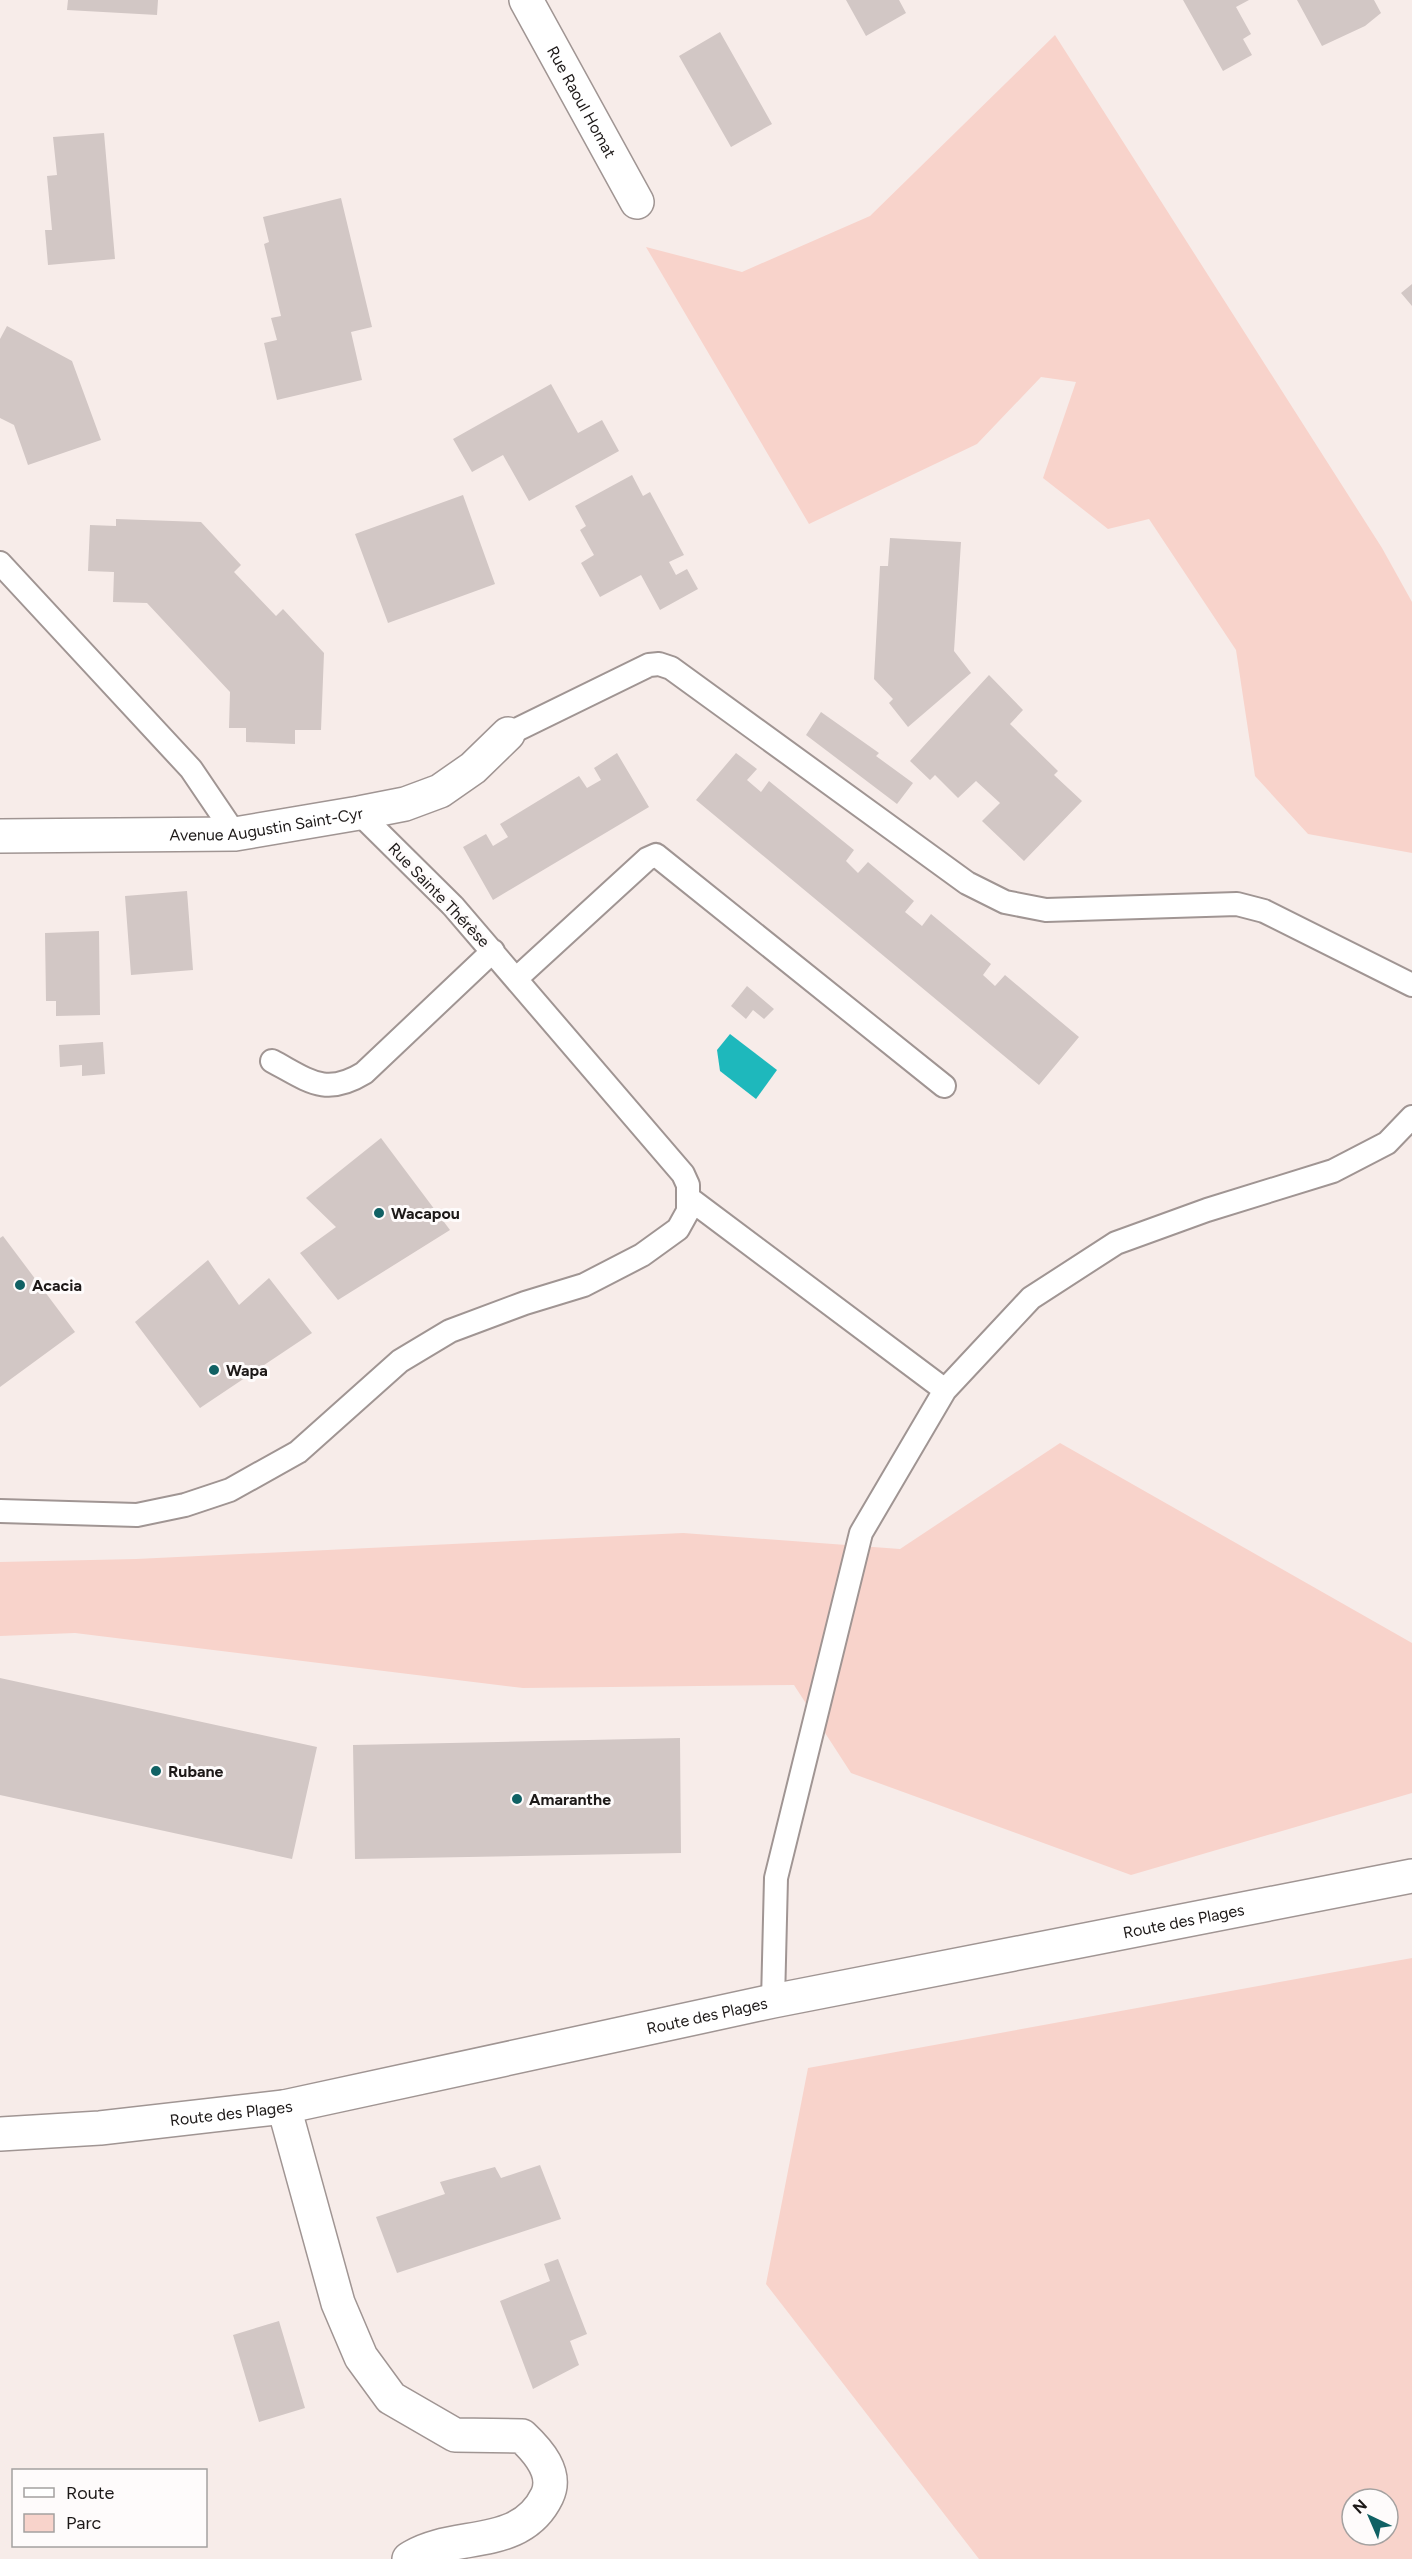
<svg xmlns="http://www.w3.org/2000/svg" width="1412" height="2559" font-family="Figtree,sans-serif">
	<rect width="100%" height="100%" fill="#f7ece9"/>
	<path fill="#f8d3cb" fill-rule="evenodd" d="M1055,35L1382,548L1412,602V853L1308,834L1255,776L1236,650L1149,519L1108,529L1043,478L1076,382L1041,377L977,444L809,524L646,247L742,272L870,216Z
		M1060,1443L1412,1643V1793L1131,1875L851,1773L794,1685L523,1688L75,1633L0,1636V1562L136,1559L683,1533L900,1549Z
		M1412,1958V2559H979L766,2284L808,2068ZM1352,2499H1388V2535H1352Z"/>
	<path fill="#1eb8bc" d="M730,1034L777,1070L756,1099L720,1071L717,1050Z"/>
	<path fill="#d2c7c5" d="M68,0H158L157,15L67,10Z
		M846,0H899L906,13L866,36Z
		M1183,0H1249L1236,7L1251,34L1243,39L1252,55L1223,71Z
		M1297,0H1374L1381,13L1365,26L1322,46Z
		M720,32L772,124L731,147L679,56Z
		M104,133L115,259L48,265L45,230H52L47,176L57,175L53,137Z
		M341,198L372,327L351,332L362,380L277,400L264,343L277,340L271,318L281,316L264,244L269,242L263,217Z
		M1412,284V306L1401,293Z
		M7,326L72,361L101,440L28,465L14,425L0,418V339Z
		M551,384L578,433L602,420L619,451L529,501L503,455L472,472L453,439Z
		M632,475L643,496L650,492L684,555L669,562L676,575L687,569L698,589L660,610L641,575L600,597L581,563L594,555L580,530L586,526L575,506Z
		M463,495L495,584L388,623L355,534Z
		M116,519L201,522L241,565L234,572L276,616L283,609L324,653L321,730H295V744L246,742V728H229L230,692L147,603L113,602L114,572L88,571L90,525L116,526Z
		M890,538L961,542L954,651L971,673L908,727L889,703L893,699L874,679L880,566H888Z
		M989,675L1023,710L1010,724L1058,771L1054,775L1082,801L1024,861L982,821L1000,803L976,781L958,798L935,775L930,780L910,761Z
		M821,712L879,753L876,756L913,783L897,804L806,735Z
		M617,753L649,807L493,900L463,847L486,834L493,846L508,837L500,824L579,776L587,788L601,780L594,768Z
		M736,753L757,769L747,780L761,792L769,781L854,850L846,861L858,873L868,862L914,901L905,912L922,926L931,914L991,964L983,975L995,986L1005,975L1079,1037L1039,1085L696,800Z
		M187,891L193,970L131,975L125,896Z
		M99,931L100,1015L56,1016V1001H46L45,933Z
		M747,986L774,1009L764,1019L753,1010L746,1019L731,1006Z
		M103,1042L105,1074L82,1076V1065L60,1067L59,1045Z
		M381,1138L450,1230L338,1300L300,1253L336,1227L306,1198Z
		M3,1236L75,1332L0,1387V1238Z
		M208,1260L239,1305L269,1278L312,1333L200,1408L135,1322Z
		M0,1678L317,1747L292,1859L0,1795Z
		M680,1738L681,1853L355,1859L353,1745Z
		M540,2165L561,2219L397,2273L376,2217L445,2194L440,2182L495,2167L501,2178Z
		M558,2259L587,2334L570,2341L579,2365L533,2389L500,2301L550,2281L544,2264Z
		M279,2321L305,2408L259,2422L233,2335Z"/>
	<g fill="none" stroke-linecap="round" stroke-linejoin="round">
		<g stroke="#a09593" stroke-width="26">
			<path id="lane" d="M0,563L191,769L235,834
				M508,734L649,665L659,664L671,668L967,883L1005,902L1046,910L1237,904L1264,911L1412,985
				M517,978L647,859L656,855L944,1086
				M272,1061C308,1080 325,1097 364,1073L493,951
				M690,1199L945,1390
				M0,1511L137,1515L185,1505L230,1490L298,1452L400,1361L450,1331L525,1303L584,1285L642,1255L678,1229L688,1211V1185L683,1174L453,906L359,813
				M773,2001L776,1878L861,1533L945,1390L1031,1298L1116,1243L1207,1210L1333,1171L1387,1143L1412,1117"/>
		</g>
		<g stroke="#a09593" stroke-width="36">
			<g id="street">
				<path id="s1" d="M526,0L637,202"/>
				<path id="s2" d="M0,836L235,834L359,813L405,804L440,791L473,768L508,734"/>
				<path d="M284,2107L338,2303L361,2357L391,2398L455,2435L522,2436C538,2451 558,2473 547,2496C520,2552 453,2530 409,2559"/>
			</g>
		</g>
		<g stroke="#a09593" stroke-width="36">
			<g id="secondary">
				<path id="s3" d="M0,2134L100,2128L284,2107L773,2001L1412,1876"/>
			</g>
		</g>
		<use href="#lane" stroke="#fff" stroke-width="22"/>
		<use href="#street" stroke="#fff" stroke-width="33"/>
		<use href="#secondary" stroke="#fff" stroke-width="33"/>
	</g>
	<g fill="#106164" stroke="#fefbfb" stroke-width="2">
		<circle cx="379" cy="1213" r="6"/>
		<circle cx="20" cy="1285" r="6"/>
		<circle cx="214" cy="1370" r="6"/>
		<circle cx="156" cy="1771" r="6"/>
		<circle cx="517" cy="1799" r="6"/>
	</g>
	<g text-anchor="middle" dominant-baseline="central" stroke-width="6" stroke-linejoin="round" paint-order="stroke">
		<g font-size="16" fill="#1d1918" stroke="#fefbfb">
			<text stroke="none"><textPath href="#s1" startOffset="116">Rue Raoul Homat</textPath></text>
			<text stroke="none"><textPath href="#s2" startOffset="267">Avenue Augustin Saint-Cyr</textPath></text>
			<text transform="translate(439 895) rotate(46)">Rue Sainte Thérèse</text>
			<text stroke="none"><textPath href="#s3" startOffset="1204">Route des Plages</textPath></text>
			<text stroke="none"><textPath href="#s3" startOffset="718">Route des Plages</textPath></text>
			<text stroke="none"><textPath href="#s3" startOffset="232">Route des Plages</textPath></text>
		</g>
		<g font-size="16" font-weight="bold" fill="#1d1918" stroke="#fefbfb" text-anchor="start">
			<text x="391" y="1213">Wacapou</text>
			<text x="32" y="1285">Acacia</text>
			<text x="226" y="1370">Wapa</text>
			<text x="168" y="1771">Rubane</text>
			<text x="529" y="1799">Amaranthe</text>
		</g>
	</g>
	<rect x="12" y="2469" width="195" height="78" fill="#fefbfb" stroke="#a4a1a0" stroke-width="1.5"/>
	<rect x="24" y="2488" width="30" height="9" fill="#ffffff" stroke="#a4a1a0" stroke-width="1.5"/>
	<text x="66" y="2499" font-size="18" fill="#1d1918">Route</text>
	<rect x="24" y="2514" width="30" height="18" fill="#f8d3cb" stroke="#a4a1a0" stroke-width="1.5"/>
	<text x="66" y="2529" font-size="18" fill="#1d1918">Parc</text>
	<g transform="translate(1370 2517) rotate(316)"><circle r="28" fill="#fefbfb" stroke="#a4a1a0" stroke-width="1.5"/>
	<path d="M0-4.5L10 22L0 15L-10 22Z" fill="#106164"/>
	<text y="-9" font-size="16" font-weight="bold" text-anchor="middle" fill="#1d1918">N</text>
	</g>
</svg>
